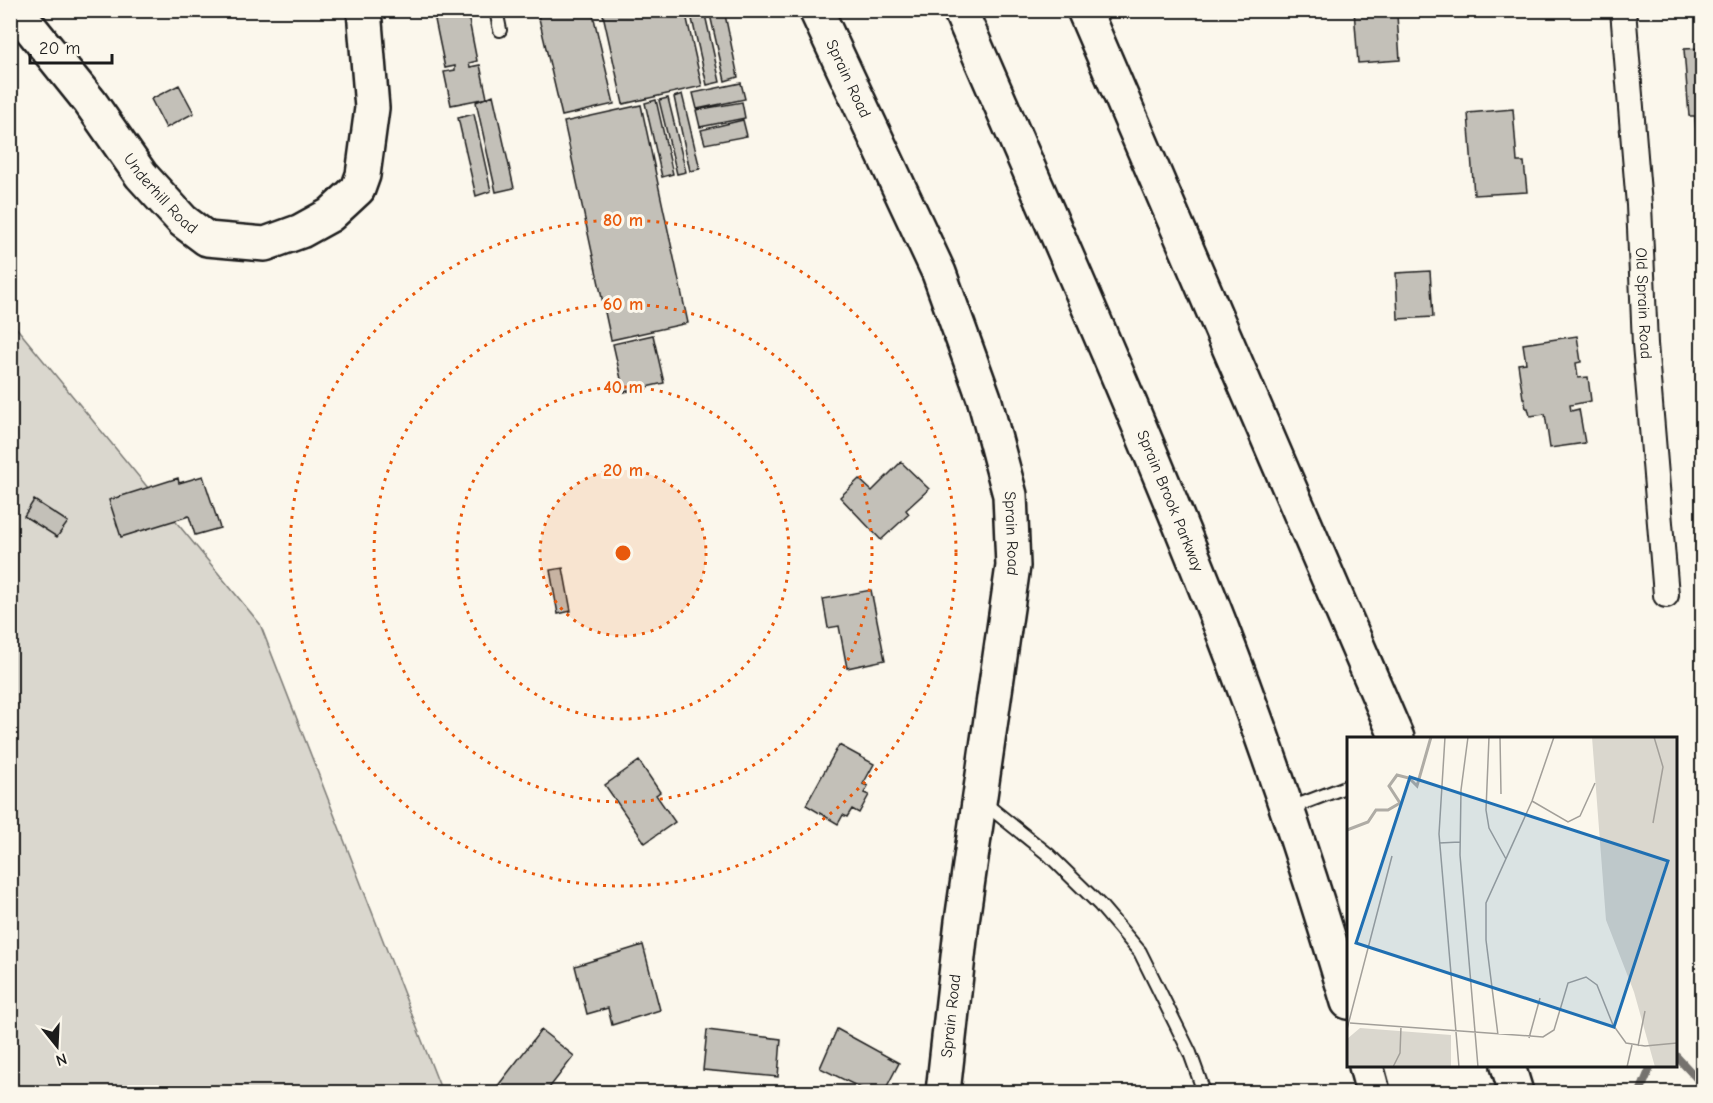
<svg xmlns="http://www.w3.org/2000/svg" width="1713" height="1103" font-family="'Comic Neue',sans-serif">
	<rect width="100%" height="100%" fill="#fbf7ec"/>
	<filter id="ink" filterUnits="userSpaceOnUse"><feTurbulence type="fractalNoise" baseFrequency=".0167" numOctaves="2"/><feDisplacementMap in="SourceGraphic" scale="12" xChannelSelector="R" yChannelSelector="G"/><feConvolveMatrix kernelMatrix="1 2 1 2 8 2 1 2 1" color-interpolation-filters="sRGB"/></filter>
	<g filter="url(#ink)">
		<path fill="#dad7ce" stroke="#7b7a75" stroke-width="1.5" d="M10,320L260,624L442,1092H11Z"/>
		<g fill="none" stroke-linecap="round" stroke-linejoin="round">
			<path stroke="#74726e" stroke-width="8" d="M1676,1056L1702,1084
				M1640,1092L1651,1066"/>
		</g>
		<path fill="#c3c0b8" stroke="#1c1c1c" stroke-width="1.5" d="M433,10H467L477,61L469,63L470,67L480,65L487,98L451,105L444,72L455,70V66L445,68Z
			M537,10H592L614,104L562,116Z
			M602,10H685L702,86L623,104Z
			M690,10H704L720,82L707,85Z
			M709,10H724L738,77L725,81Z
			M1354,10H1400V15H1397L1400,60L1358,63Z
			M1702,48V149L1697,150L1695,116H1689L1684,49Z
			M741,83L745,99L697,109L693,93Z
			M179,85L194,113L166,128L151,99Z
			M682,94L700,169L690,171L674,97Z
			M493,95L514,188L496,192L476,102Z
			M668,98L686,172L677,174L659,100Z
			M656,100L673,174L662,177L645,103Z
			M742,102L745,118L700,127L696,110Z
			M641,105L688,323L611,340L564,122Z
			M1513,109L1517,162H1524L1527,192L1474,195L1468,113Z
			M474,114L491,191L476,196L458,118Z
			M743,120L747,136L705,144L701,130Z
			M10,242L15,259L10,260Z
			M1430,271L1433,317L1398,319L1396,273Z
			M653,335L664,383L624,392L613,344Z
			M1577,336L1581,362L1576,363L1578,378L1588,377L1591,401L1570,405L1571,411L1579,409L1585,443L1550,448L1545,414L1530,416L1528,408H1526L1524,398H1523L1518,364L1526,363L1523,344Z
			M901,462L929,489L906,510L909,514L881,540L840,497L859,479L872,491Z
			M203,476L220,528L195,535L189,516L121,537L109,500L178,478L179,483Z
			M34,500L68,522L57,537L24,516Z
			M563,568L571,611L558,614L550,570Z
			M871,590L885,660L847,668L839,626L828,628L823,599Z
			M839,745L874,764L863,784L868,786L864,793L869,795L859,813L852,809L847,817L843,815L838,824L806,805Z
			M639,761L660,792L656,795L675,822L645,843L605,785Z
			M643,945L660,1010L612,1025L608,1008L587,1014L575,966Z
			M837,1029L899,1063L884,1092H869L820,1068Z
			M541,1030L574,1056L546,1092H493Z
			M707,1030L781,1039L778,1077L703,1070Z"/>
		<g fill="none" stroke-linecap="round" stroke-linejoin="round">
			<g stroke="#1c1c1c" stroke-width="16">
				<path id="lane" d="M496,10L500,30
					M983,802L1049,855L1100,905L1140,952L1190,1053L1204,1092
					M1288,809L1348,786"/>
			</g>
			<g stroke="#1c1c1c" stroke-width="28">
				<g id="street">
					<path id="s1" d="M1623,10L1639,205L1645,344L1666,595"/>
				</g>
			</g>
			<g stroke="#1c1c1c" stroke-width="38">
				<g id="secondary">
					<path id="s2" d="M16,10L90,102L141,175L183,221L207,239L265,244L301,231L330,215L358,189L363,175L372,108L364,10"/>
					<path id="s3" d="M816,10L939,273L984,398L1010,495L1013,566L962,921L943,1092"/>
				</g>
			</g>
			<g stroke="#1c1c1c" stroke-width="38">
				<g id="highway">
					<path id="s4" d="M960,10C1049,217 1141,422 1223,632C1270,754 1311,877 1348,1002"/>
					<path d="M1084,10L1397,738"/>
					<path d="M1366,1066L1373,1092"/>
					<path d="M1508,1066L1516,1092"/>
				</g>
			</g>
			<use href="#lane" stroke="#fbf7ec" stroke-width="12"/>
			<use href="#street" stroke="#fbf7ec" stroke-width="24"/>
			<use href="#secondary" stroke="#fbf7ec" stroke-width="33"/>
			<use href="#highway" stroke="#fbf7ec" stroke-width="33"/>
		</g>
	</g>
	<circle cx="623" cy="553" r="83" fill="#e8590c" fill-opacity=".12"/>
	<g fill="none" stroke="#e8590c" stroke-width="3" stroke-dasharray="3 6">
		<circle cx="623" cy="553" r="83"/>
		<circle cx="623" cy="553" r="166"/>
		<circle cx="623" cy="553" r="249"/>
		<circle cx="623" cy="553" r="333"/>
	</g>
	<g text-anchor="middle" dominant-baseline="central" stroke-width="6" stroke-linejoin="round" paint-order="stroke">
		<g font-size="16" fill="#1c1c1c" stroke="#fbf7ec">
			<text stroke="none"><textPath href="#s3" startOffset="76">Sprain Road</textPath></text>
			<text stroke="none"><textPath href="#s2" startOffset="234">Underhill Road</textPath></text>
			<text stroke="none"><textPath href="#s1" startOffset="294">Old Sprain Road</textPath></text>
			<text stroke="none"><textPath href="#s4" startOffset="534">Sprain Brook Parkway</textPath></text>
			<text stroke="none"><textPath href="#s3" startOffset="562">Sprain Road</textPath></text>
			<text transform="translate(951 1016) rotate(-84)">Sprain Road</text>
		</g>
	</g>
	<g transform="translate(1347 737)">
		<rect width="330" height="330" fill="#fbf7ec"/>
		<path d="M245,0H330V329L308,330L287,255L259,183ZM13,291L104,298V330H0V302Z" fill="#dad7ce"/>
		<path fill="none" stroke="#afaca5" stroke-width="3" d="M0,93L21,85L29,73H41L53,66L42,49L50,38L62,41L70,49L84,0"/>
		<path fill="none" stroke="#a29f99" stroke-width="1.5" d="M98,0L92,97L112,330M121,0L114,53L113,118L131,330M142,0L139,73L142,91L159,122M153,0L154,57M185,64L221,85L233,79L248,46M306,86L316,30L307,0M92,106L113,105M3,286L196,300L207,293L221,246L239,240L250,248L266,288L279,306L298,309L330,306M0,292L45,119M151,298L139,203V166L185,64L207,0M182,301L193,261M291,309L298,274M46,330L53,316L54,289M280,330L285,308"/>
		<path fill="#1f6fb2" fill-opacity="0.15" stroke="#1f6fb2" stroke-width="3" d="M63,40L321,124L267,290L9,206Z"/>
		<rect width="330" height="330" fill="none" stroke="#1c1c1c" stroke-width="3"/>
	</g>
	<circle cx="623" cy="553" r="9" fill="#e8590c" stroke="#fbf7ec" stroke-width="3"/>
	<g font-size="18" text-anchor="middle" font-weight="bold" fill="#e8590c" stroke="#fbf7ec" stroke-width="6" stroke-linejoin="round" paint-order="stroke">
		<text x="623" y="226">80 m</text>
		<text x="623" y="310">60 m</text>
		<text x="623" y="393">40 m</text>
		<text x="623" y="476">20 m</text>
	</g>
	<rect width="1713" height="1103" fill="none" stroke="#fbf7ec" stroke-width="36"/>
	<rect x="18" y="18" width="1677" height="1067" fill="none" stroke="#1c1c1c" stroke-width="2" filter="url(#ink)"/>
	<g transform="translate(57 1046) rotate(162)" stroke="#fbf7ec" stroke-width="4.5" paint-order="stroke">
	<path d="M0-4.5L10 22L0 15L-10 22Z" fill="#1c1c1c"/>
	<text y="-9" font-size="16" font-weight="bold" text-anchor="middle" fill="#1c1c1c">N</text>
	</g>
	<path d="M30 54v9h82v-9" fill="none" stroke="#1c1c1c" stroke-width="3"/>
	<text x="39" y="54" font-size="18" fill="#1c1c1c" stroke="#fbf7ec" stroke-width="4.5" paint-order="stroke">20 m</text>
</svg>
